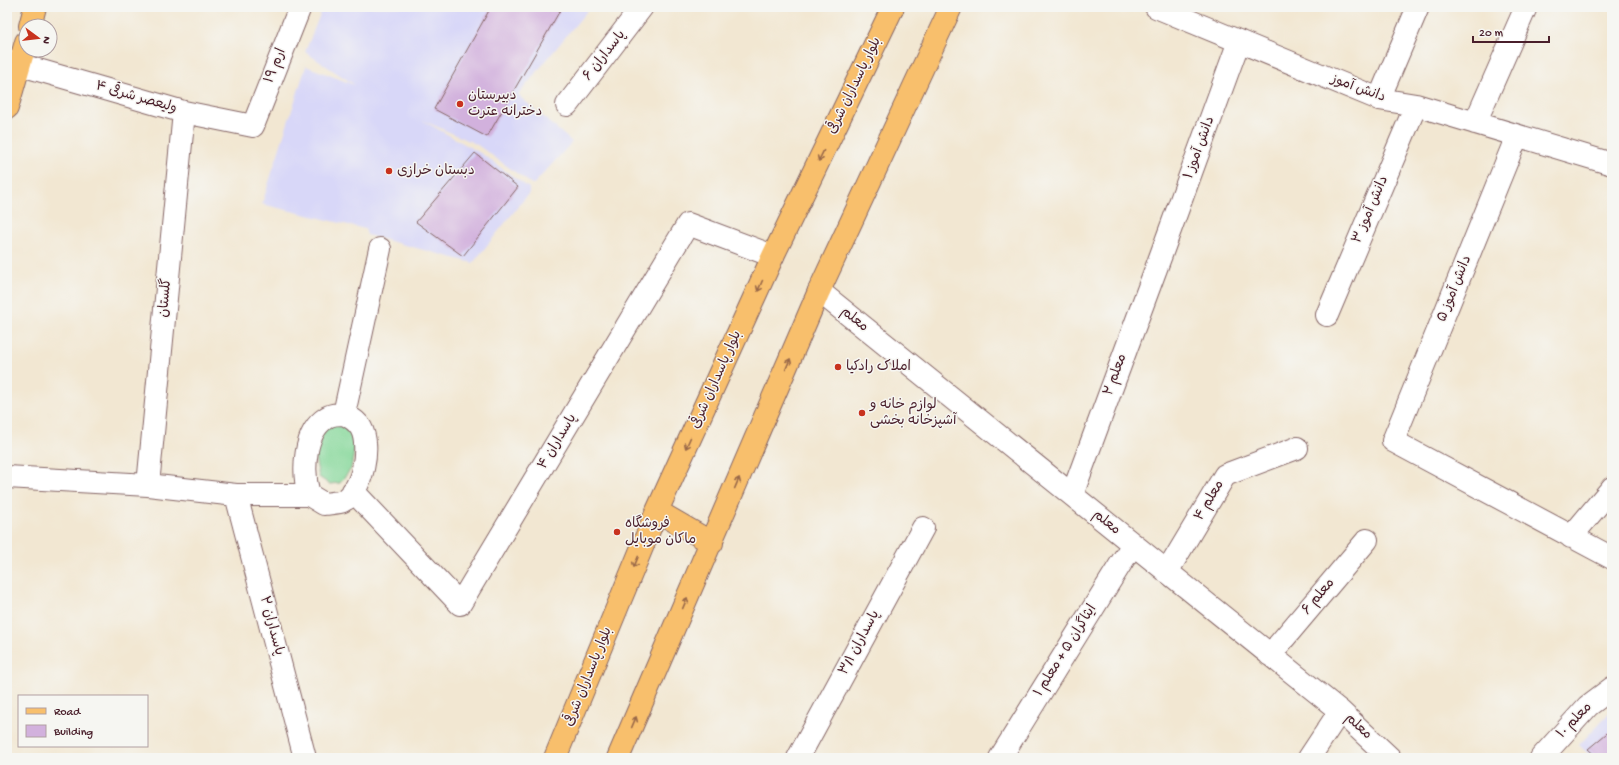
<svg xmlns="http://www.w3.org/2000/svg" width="1619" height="765" font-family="'Gochi Hand','Playpen Sans Arabic',sans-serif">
	<rect width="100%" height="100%" fill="#f6f6f2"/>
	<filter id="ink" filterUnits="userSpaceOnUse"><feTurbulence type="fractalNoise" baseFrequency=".025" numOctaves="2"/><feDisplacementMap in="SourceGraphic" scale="8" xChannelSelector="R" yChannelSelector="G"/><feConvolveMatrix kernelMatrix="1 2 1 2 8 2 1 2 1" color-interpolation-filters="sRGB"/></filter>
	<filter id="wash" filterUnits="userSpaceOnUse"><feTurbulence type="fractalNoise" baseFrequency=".012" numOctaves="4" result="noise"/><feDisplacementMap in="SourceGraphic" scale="16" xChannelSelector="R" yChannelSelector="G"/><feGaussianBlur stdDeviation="0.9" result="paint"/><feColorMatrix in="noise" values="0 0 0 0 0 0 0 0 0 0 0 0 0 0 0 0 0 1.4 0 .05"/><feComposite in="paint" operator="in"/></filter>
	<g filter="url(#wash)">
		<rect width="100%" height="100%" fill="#f2e7d2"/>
		<path fill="#d8d7f8" d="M323,7H590L518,95L572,142L533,185L476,144L422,120L482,154L529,188V193L473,263L367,235L365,229L262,204L306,66L355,85L305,52Z
			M1612,710V758H1593L1579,745Z"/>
		<path fill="#84d799" stroke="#677b62" d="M337,421L347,426L352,436L354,452L351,469L340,483L329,484L319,477L315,458L324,428Z"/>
		<g id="blocks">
			<path fill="#d2b1dd" d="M491,7H562L487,137L434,109Z
				M475,153L518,187L463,256L416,222Z
				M1612,729V758H1598L1588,749Z"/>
		</g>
	</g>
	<g filter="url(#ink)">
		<use href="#blocks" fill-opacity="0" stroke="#856565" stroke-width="1"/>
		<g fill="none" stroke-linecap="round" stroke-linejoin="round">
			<g stroke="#856565" stroke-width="24">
				<path id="minor" d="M1156,7L1379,99L1416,105L1612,164
					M7,61L184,112L253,126L300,7
					M1379,99L1418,7
					M567,105L642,7
					M1475,123L1526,7
					M1517,136L1393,441L1612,558
					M819,291L1340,711L1390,758
					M1327,315L1416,105
					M344,414C350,417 357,421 361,428C371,446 363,491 343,501C338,503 330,503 324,504L309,495C302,471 304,432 326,418C331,414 338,414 344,414Z
					M344,414L380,249
					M7,477L148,485L236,495H309
					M148,485L184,112
					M353,491L460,604L688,224L773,256
					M236,495L305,758
					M1072,495L1161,255L1239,41
					M1571,537L1612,488
					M1167,572L1225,475L1297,448
					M1270,655L1367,540
					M798,758L923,528
					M1000,758L1133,544
					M1309,758L1340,711
					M1541,758L1588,706L1612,688"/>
			</g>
			<g stroke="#856565" stroke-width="24">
				<path id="major" d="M30,26L35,7
					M7,108L26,42
					M657,511L712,543
					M555,758L657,511L773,256L893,7
					M618,758L819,291L951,7"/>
			</g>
			<use href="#minor" stroke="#fff" stroke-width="22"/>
			<use href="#major" stroke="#f8bf6c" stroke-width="22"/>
		</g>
		<defs><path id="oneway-shaft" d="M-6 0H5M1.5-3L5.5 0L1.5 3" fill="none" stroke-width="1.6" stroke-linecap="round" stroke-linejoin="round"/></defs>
		<g stroke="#986748">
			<use href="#oneway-shaft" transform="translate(821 156) rotate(116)"/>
			<use href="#oneway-shaft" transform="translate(760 286) rotate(114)"/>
			<use href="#oneway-shaft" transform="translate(788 364) rotate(-67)"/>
			<use href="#oneway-shaft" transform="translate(688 443) rotate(114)"/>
			<use href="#oneway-shaft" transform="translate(737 483) rotate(-67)"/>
			<use href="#oneway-shaft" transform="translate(636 562) rotate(112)"/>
			<use href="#oneway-shaft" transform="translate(685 603) rotate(-67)"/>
			<use href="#oneway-shaft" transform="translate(634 722) rotate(-67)"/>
		</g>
	</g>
	<g fill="#c8321e" stroke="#f6f6f2" stroke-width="1.5">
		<circle cx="460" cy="104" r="4"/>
		<circle cx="389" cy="171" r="4"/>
		<circle cx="838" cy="367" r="4"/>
		<circle cx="862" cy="413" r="4"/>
		<circle cx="617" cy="532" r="4"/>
	</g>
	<g text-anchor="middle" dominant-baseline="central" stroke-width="3" stroke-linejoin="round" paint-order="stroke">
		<g font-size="14" fill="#4a1f2b" stroke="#f6f6f2">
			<text transform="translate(605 56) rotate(-52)">پاسداران ۶</text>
			<text transform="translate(276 66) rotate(-68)">ارم ۱۹</text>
			<text transform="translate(855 86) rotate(-64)">بلوار پاسداران شرقی</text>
			<text transform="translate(1358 89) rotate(20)">دانش آموز</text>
			<text transform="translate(136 98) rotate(16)">ولیعصر شرقی ۴</text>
			<text transform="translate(1200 148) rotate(-70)">دانش آموز ۱</text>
			<text transform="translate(1371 210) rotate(-67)">دانش آموز ۳</text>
			<text transform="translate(1455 289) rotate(-68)">دانش آموز ۵</text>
			<text transform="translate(166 298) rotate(-85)">گلستان</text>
			<text transform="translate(854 320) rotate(39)">معلم</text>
			<text transform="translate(1116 375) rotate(-70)">معلم ۲</text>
			<text transform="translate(717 380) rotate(-66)">بلوار پاسداران شرقی</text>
			<text transform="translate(558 442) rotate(-59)">پاسداران ۴</text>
			<text transform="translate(1210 501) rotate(-59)">معلم ۴</text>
			<text transform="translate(1106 523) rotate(39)">معلم</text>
			<text transform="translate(1319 597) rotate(-50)">معلم ۶</text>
			<text transform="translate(271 626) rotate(75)">پاسداران ۲</text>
			<text transform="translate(860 643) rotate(-62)">پاسداران ۳/۱</text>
			<text transform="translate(1066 651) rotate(-58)">ایثاگران ۵ + معلم ۱</text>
			<text transform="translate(589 677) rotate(-68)">بلوار پاسداران شرقی</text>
			<text transform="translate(1575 721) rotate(-46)">معلم ۱۰</text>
			<text transform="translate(1358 727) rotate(43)">معلم</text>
		</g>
		<g font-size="14" fill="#4a1f2b" stroke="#f6f6f2" text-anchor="start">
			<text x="468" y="96">دبیرستان<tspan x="468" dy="16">دخترانه عترت</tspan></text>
			<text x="397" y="171">دبستان خرازی</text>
			<text x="846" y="367">املاک رادکیا</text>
			<text x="870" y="405">لوازم خانه و<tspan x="870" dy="16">آشپزخانه بخشی</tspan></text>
			<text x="625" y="524">فروشگاه<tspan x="625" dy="16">ماکان موبایل</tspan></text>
		</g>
	</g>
	<rect width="1619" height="765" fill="none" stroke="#f6f6f2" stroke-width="24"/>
	<rect x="18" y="695" width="130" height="52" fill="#f6f6f2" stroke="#b1a0a2"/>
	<rect x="26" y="708" width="20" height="6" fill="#f8bf6c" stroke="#b1a0a2"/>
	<text x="54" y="715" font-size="12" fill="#4a1f2b">Road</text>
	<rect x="26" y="725" width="20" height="12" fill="#d2b1dd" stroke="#b1a0a2"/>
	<text x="54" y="735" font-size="12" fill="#4a1f2b">Building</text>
	<g transform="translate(38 38) rotate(105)"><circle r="19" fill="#f6f6f2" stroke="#b1a0a2"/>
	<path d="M0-3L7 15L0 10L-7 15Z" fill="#c8321e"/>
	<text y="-6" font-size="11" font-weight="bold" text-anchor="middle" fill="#4a1f2b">N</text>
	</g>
	<path d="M1473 36v6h76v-6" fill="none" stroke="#4a1f2b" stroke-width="2"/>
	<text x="1479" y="36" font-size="12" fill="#4a1f2b" stroke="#f6f6f2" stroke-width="3" paint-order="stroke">20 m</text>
</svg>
